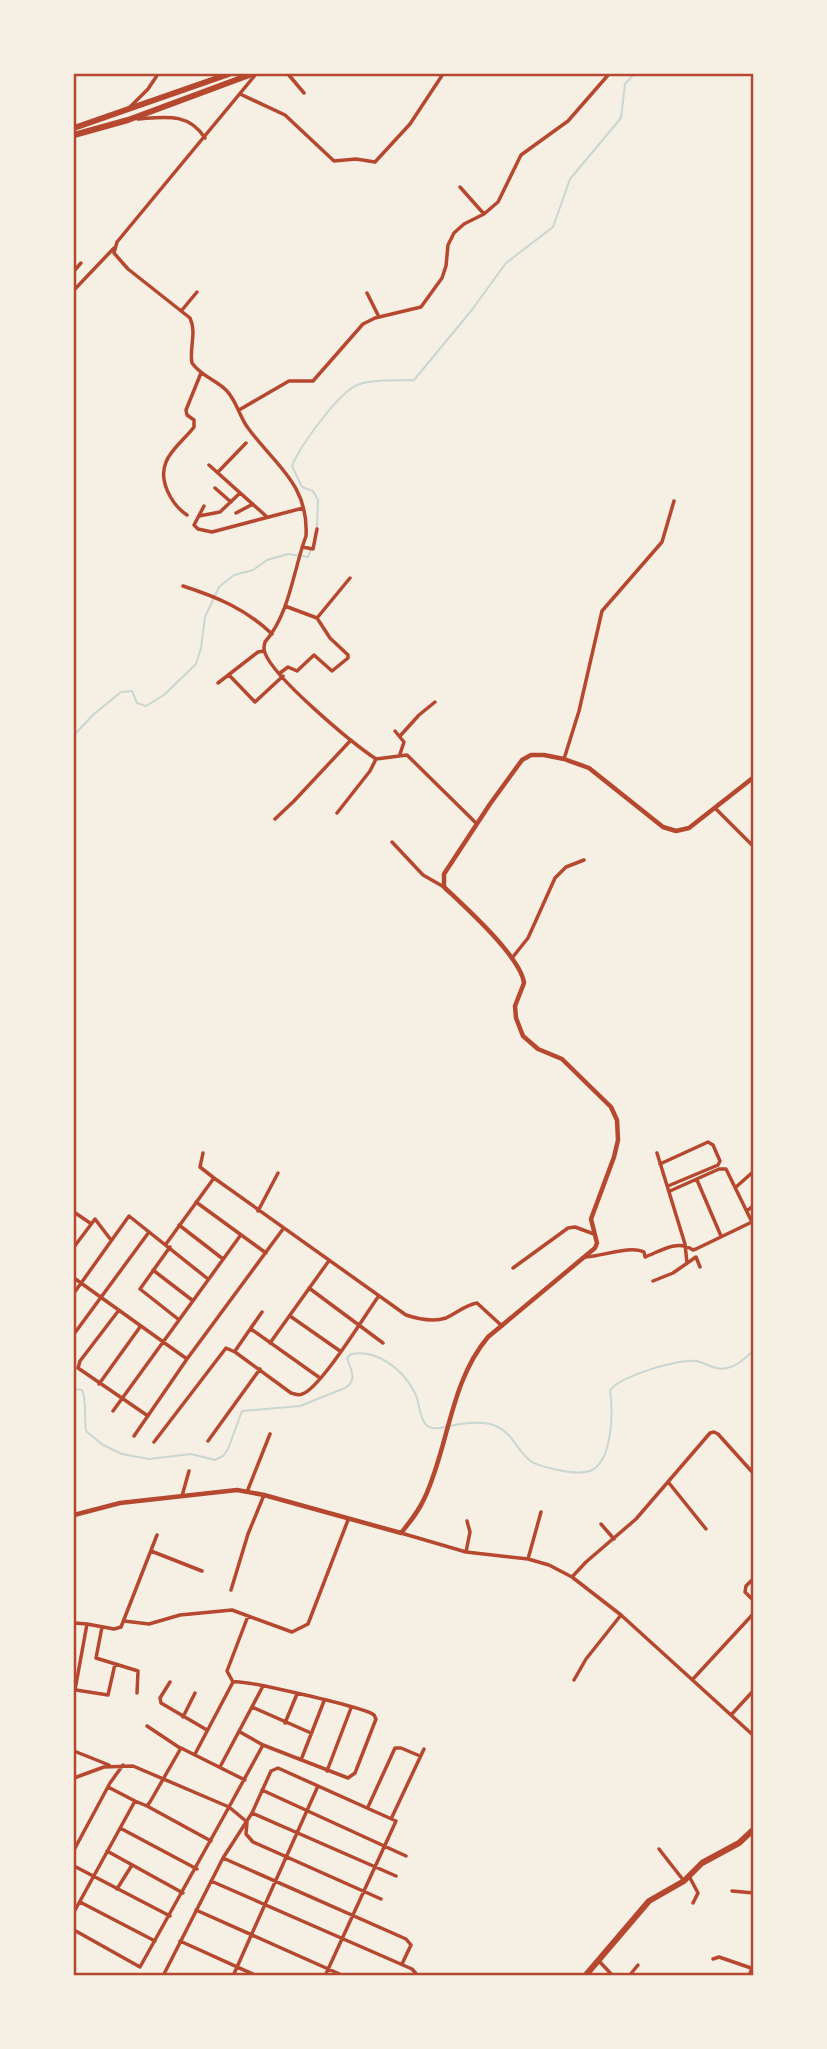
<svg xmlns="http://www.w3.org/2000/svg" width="827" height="2049" font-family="'Archivo Narrow',sans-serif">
	<rect width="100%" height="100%" fill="#f6efe4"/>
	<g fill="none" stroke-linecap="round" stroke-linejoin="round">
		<path stroke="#c9d6d2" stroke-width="2" d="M317,527L318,500L313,491L302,487L292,466C299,448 341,388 360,384C376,379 397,381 414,380L471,311L506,263L553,227L570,179L621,118L625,84L634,74
			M74,735L94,714L121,692L132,691L137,703L146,706L164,695L196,664L201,648L205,617L219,587L234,575L253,570L267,560L288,554L308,557L311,549
			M74,1389L82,1390C87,1400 84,1418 86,1431L103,1445L122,1454L149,1459L191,1454L215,1460L223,1456L228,1449L242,1411L300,1406L345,1388C358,1380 351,1370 347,1358L351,1354C377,1349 402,1369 414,1391C423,1407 416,1435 445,1427
			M450,1426C464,1423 485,1420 498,1427C513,1434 518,1453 532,1462C539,1466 549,1468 558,1470C567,1472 580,1474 590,1471C613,1462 613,1411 610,1391C617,1377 680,1358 696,1361C707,1363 715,1371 727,1368C738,1366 745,1358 754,1350"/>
		<path stroke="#b5482f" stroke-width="3.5" d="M256,74L117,242L114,253L128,269L190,318C197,333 189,348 192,363C201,376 216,380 226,390C237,401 239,416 248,428C274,464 309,484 306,536C293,571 290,613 265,642C264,647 263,648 265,653C274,678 352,743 376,759L407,755L477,824
			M288,74L304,93
			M240,94L285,115L334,161L356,159L375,162L410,124L443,74
			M130,107L148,89L158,74
			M138,119C165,117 188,112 205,138
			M460,187L484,214
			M74,271L81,263
			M74,290L114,248
			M367,293L379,317
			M182,310L197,292
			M239,410L289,381H313L363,324L375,318L421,307L442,278L446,266L448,245L454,233L464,224L484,214L498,202L521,155L568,121L609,74
			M209,465L266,516
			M218,472L246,443
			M215,488L231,502
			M204,506L194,525L198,529L212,532L303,508
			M236,513L253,504
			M187,515C172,505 158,481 166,462C171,449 186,438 194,427V420L187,415L186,410L201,373
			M199,516L220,512L240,493
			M302,547L313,549L317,529
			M183,586C217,597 246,609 272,634
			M285,606L317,618L350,578
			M280,673L288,667L297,671L314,655L332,671L348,658V655L330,638L317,618
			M229,675L255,702L283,676
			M218,683L258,652L264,651
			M395,731L404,742L400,754
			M400,736L419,715L435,702
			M564,759L579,711L602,611L662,542L674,501
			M715,808L754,847
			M337,813L370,771L376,759
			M275,819L294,801L351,740
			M392,842L423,875L444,887
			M512,958L528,938L555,878L566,867L584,860
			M203,1153L200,1167L214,1178
			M657,1153L685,1244L687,1263
			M660,1164L708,1142L713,1145L720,1161L718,1165L668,1186
			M697,1180L721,1236
			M736,1187L754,1171
			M670,1191L719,1169H726L752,1222
			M196,1202L266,1253
			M258,1211L278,1173
			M747,1211L754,1205
			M74,1212L90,1223
			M179,1225L223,1259
			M166,1244L214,1178L406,1315C418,1319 434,1322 446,1318C457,1313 465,1305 477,1303L502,1326
			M74,1247L95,1219L111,1240
			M170,1247L140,1289L178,1319
			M586,1257C603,1256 631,1245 644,1252L645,1257C661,1251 677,1239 693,1250L696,1249L754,1221
			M513,1268L568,1228L575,1227L594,1234
			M153,1270L192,1300
			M74,1278L187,1359L283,1229
			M653,1281L673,1273L696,1257L700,1267
			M309,1288L383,1343
			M74,1293L129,1216L208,1279
			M119,1310L80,1361L78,1368L148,1416
			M290,1316L340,1351
			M251,1329L320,1378
			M74,1334L149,1232
			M270,1343L328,1262
			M235,1351L262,1312
			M99,1384L140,1327
			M113,1411L240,1236
			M134,1436L187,1359
			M208,1441L260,1369
			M154,1442L226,1348L235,1352L291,1393C296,1394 298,1396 302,1394C320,1389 365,1315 378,1297
			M669,1483L706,1529
			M247,1492L270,1434
			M182,1496L189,1471
			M601,1524L614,1539
			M401,1533L466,1552L528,1559L549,1565L572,1577L621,1615L754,1736
			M151,1551L202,1571
			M466,1552L470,1532L467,1521
			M528,1559L541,1512
			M572,1577L586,1562L636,1519L710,1433L714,1432L718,1434L754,1474
			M754,1578L746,1586L745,1592L754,1601
			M231,1590L248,1534L264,1495
			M124,1621L149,1624L180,1615L232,1610L292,1632L308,1624L348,1520
			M74,1623L87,1624L75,1690
			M87,1624L114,1629L121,1627L157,1535
			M102,1627L96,1658L138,1671L137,1693
			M693,1679L754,1613
			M574,1680L586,1659L621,1615
			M170,1682L160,1698L161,1703L207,1730
			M233,1682C242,1679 367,1708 374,1715C375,1716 375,1718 376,1719L355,1773L348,1778L263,1745L240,1732
			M233,1682L227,1671L248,1616
			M76,1690L108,1695L115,1664
			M252,1707L311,1733
			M731,1715L754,1690
			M183,1717L195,1693
			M285,1723L297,1694
			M147,1726L180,1748
			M74,1751L109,1765
			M195,1754L233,1682
			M301,1760L324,1701
			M220,1767L263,1686
			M327,1771L351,1708
			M74,1778L104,1767L133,1766L229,1807L263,1745
			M108,1787L135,1801
			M262,1790L406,1856
			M147,1806L211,1841
			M368,1807L395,1748H401L420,1756
			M252,1813L396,1876
			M392,1817L424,1749
			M120,1828L197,1869
			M659,1849L684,1881
			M74,1850L110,1783L123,1765
			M107,1851L183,1893
			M223,1858L406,1939L411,1945L402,1964
			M74,1866L170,1916
			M689,1876L698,1893L693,1903
			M211,1881L412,1969L418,1976
			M117,1889L132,1865
			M732,1891L754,1893
			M80,1902L155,1941
			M196,1910L344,1976
			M74,1912L135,1801L147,1806L150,1802L181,1748L245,1780
			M74,1930L140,1967L229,1807L247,1822L246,1834L253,1842L381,1899
			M180,1941L257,1976
			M713,1959L719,1957L751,1968
			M599,1961L613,1976
			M163,1976L223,1858L252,1813L271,1771L278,1768L396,1821L325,1976
			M233,1976L318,1786
			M629,1976L638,1965
			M749,1976L754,1963"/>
		<path stroke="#b5482f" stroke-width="4.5" d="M74,1515L120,1503L237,1490L264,1495L401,1533C410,1522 419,1511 425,1497C449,1445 450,1382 488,1337L595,1248L597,1243L591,1219L614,1157L618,1140L617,1120L611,1107L562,1059L538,1049L523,1036L516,1018L515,1006L524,983C521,957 464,906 444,887V874L490,804L522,760L531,755H544L564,759L589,768L663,827L676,831L689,828L754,777"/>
		<path stroke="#b5482f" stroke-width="6" d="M74,128L229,74
			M74,135L128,120L252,74
			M585,1976L649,1901L684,1881L702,1863L739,1843L754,1829"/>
	</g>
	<rect width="827" height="2049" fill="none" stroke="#f6efe4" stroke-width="150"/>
	<rect x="75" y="75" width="677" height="1899" fill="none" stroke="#b5482f" stroke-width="2.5"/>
</svg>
